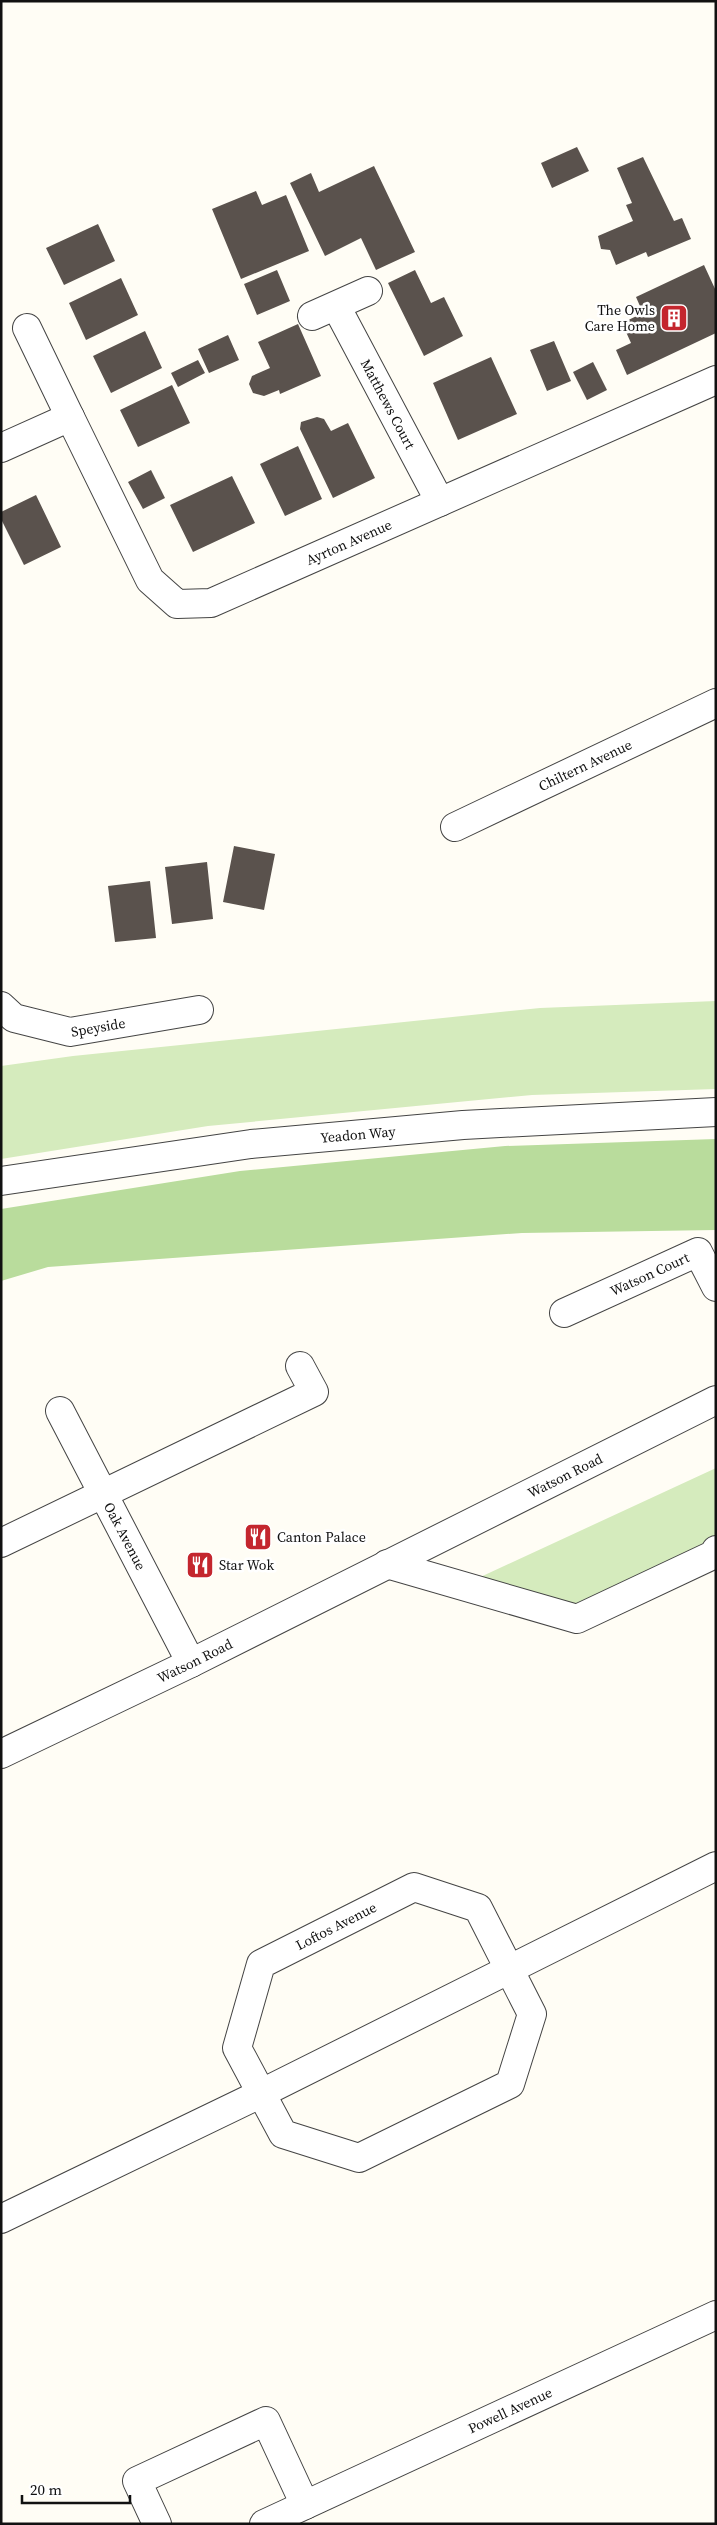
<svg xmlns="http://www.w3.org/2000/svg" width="717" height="2525" font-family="'Source Serif 4',serif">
	<rect width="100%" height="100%" fill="#fffdf5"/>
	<path fill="#d5ebbd" d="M716,1001V1089L532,1095L208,1126L1,1159V1066L73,1056L540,1008Z
		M716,1468V1549L583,1617L461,1586Z"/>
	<path fill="#b9dc9c" d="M716,1139V1230L522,1233L48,1267L1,1281V1209L240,1171L505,1146Z"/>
	<path fill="#5a524d" d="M577,147L589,171L552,188L541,163Z
		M643,157L674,221L682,218L691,239L648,257L646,252L616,265L610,250L601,249L598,236L633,221L626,205L632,203L617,168Z
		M374,166L415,252L376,270L361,238L325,256L290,183L311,173L319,192Z
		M256,191L262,205L286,195L309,251L241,279L212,209Z
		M98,224L115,261L64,285L46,248Z
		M704,265L716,291V333L627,375L616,350L631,343L622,323L643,313L636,297Z
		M277,270L290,301L257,315L244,284Z
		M415,270L431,303L444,297L463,336L424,356L388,283Z
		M121,278L138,315L86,340L69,303Z
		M298,324L321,376L280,394L279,390L264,396L253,393L249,384L252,376L270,368L258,342Z
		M145,331L162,368L111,393L93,356Z
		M228,335L239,360L209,373L198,349Z
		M554,341L571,381L547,391L530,350Z
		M491,357L517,414L458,440L433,383Z
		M198,360L205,373L178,387L171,373Z
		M593,362L607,390L587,400L573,372Z
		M172,385L190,423L138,447L120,410Z
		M317,417L324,419L331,431L348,423L375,478L333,498L300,429L301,422Z
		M298,446L322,499L285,516L260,464Z
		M151,470L165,498L143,509L128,482Z
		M232,476L255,523L193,552L170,505Z
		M36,495L61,547L24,565L1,519V512Z
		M234,846L275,854L264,910L223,902Z
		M207,862L213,919L172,924L165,867Z
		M150,881L156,938L115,942L108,886Z"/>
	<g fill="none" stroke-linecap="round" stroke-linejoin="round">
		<g stroke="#444" stroke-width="30">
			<g id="minor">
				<path id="s1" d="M336,306L440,502"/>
				<path d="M312,316L368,291"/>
				<path d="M27,328L70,417"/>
				<path id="s2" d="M1,448L70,417L150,580L177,604L211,603L716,380"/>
				<path id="s3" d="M455,827L716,703"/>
				<path id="s4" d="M1,1006L14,1018L70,1032L199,1010"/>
				<path id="s5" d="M1,1181L251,1144L463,1125L716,1112"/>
				<path id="s6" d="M564,1313L698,1252L716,1287"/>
				<path id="s7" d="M60,1411L191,1663"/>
				<path d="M1,1543L314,1392L300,1366"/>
				<path d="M387,1564L577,1619L715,1554L716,1550"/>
				<path id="s8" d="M1,1754L191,1663L716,1400"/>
				<path d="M414,1887L478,1908L532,2014L510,2084L359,2158L283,2134L237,2048L261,1964Z"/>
				<path d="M1,2219L260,2094L716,1866"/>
				<path d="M157,2524L137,2481L266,2421L305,2505"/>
				<path id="s9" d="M264,2524L716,2315"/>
			</g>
		</g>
		<use href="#minor" stroke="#fff" stroke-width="28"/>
	</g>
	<defs>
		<g id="building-square" transform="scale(1.4375)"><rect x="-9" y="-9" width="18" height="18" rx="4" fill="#c4262e" stroke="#fff"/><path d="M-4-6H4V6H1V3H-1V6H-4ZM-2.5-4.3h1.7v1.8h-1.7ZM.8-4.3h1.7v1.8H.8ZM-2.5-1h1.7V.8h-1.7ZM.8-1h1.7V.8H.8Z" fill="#fff"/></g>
		<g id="restaurant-square" transform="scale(1.4375)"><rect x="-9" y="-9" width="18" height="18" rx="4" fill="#c4262e" stroke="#fff"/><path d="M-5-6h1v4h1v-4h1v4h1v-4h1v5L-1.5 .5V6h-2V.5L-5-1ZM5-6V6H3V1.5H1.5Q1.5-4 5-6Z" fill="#fff"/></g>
	</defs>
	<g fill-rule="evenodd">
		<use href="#building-square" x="674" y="318"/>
		<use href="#restaurant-square" x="258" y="1537"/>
		<use href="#restaurant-square" x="200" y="1565"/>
	</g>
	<g text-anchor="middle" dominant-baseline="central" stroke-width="5" stroke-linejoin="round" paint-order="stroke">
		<g font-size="14" fill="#111" stroke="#fff" text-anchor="start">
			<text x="655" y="310" text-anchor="end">The Owls<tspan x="655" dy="16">Care Home</tspan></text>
			<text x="277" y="1537">Canton Palace</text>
			<text x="219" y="1565">Star Wok</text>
		</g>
		<g font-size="14" fill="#111" stroke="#fff">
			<text stroke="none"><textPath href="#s1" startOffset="111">Matthews Court</textPath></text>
			<text stroke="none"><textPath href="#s2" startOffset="478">Ayrton Avenue</textPath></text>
			<text stroke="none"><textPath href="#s3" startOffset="144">Chiltern Avenue</textPath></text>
			<text stroke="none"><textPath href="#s4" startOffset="104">Speyside</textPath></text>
			<text stroke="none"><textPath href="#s5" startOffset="360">Yeadon Way</textPath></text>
			<text stroke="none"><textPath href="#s6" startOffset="94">Watson Court</textPath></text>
			<text stroke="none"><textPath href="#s8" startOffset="629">Watson Road</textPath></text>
			<text stroke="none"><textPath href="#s7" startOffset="141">Oak Avenue</textPath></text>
			<text stroke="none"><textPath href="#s8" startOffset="215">Watson Road</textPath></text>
			<text transform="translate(336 1926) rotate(-27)">Loftos Avenue</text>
			<text stroke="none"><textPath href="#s9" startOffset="271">Powell Avenue</textPath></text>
		</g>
	</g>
	<rect width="717" height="2525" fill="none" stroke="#111111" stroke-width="5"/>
	<path d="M22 2495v8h108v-8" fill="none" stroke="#111111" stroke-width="2.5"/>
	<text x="30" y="2495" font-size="15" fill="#111111" stroke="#ffffff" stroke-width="4" paint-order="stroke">20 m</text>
</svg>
